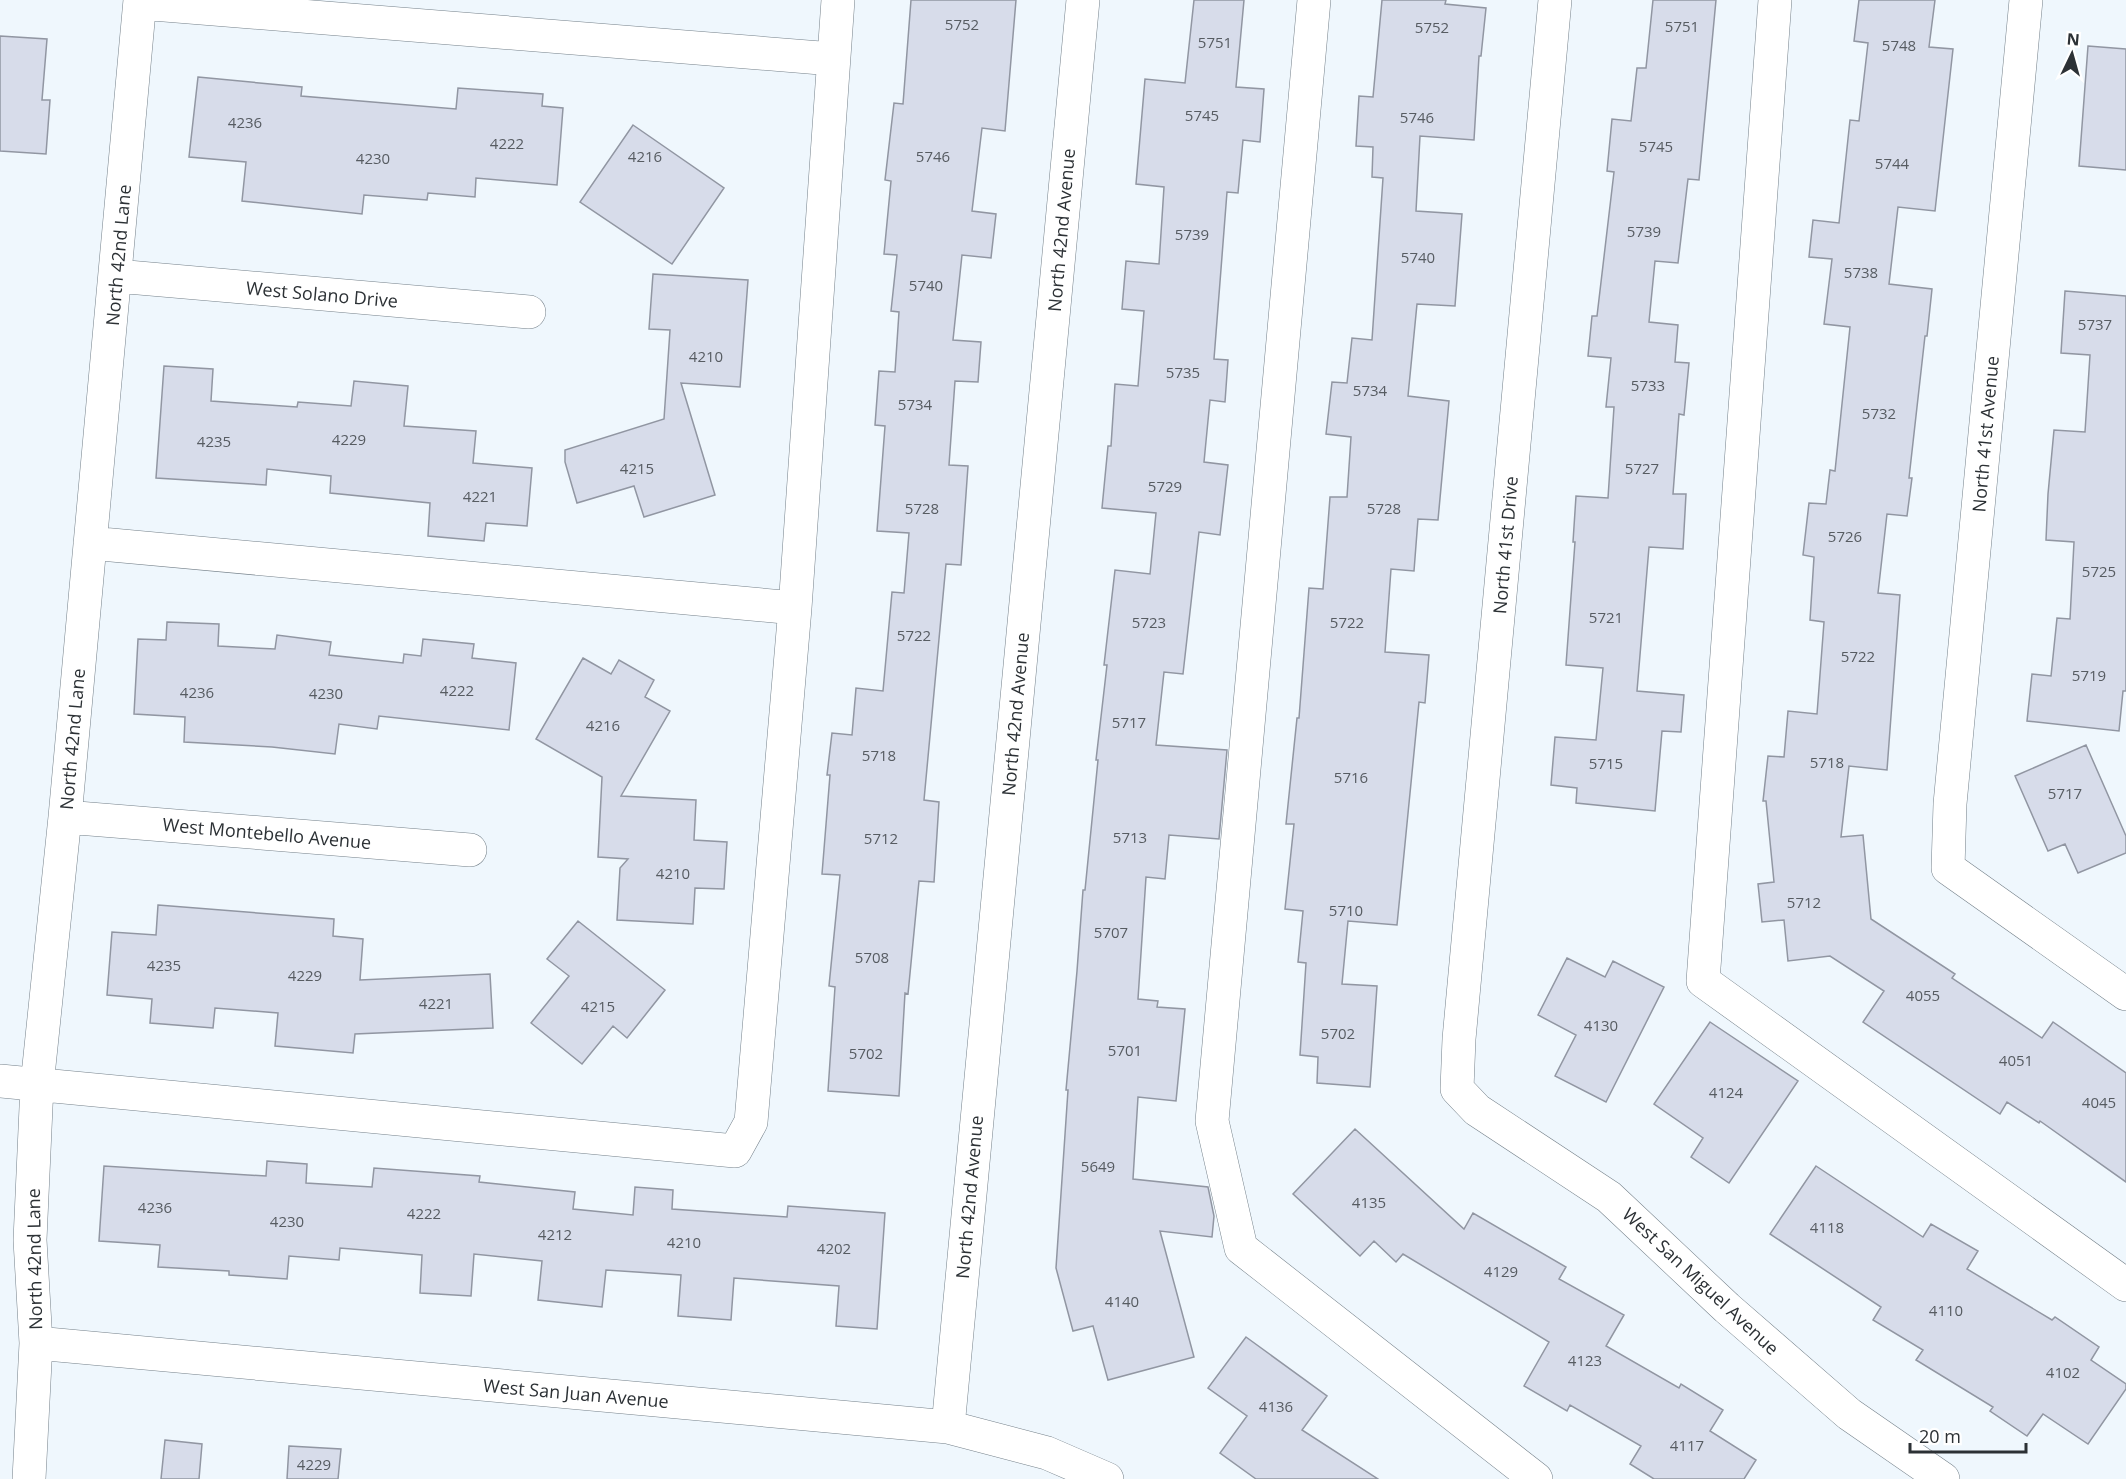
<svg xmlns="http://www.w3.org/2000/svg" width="2126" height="1479" font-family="'Open Sans',sans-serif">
	<rect width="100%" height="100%" fill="#eff7fd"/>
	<path fill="#d7dcea" stroke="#9196a2" stroke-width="1.5" d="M911,0H1016L1005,131L982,128L972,211L996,214L991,258L962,255L953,340L981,342L978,382L955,381L949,465L968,466L961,565L946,564L924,800L939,802L934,882L919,881L908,994L905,993L899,1096L828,1091L835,987L829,986L840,875L822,874L830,775H827L832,733L852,735L856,688L883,691L892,592L904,593L909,533L877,531L885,426L875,425L879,371L895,372L899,312L891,311L897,255L884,254L891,181L885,180L894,103L903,104Z
		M1194,0H1244L1236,87L1264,89L1260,142L1243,140L1238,193L1227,192L1214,359L1228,360L1225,402L1210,400L1204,462L1228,465L1220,535L1199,532L1183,674L1164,672L1156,745L1227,750L1219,839L1169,835L1165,879L1146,877L1138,999L1158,1001L1157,1007L1185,1009L1176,1101L1138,1097L1133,1179L1208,1187L1214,1216L1212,1237L1160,1231L1194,1357L1108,1380L1093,1326L1073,1331L1056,1268L1068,1090H1066L1077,971L1083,890H1085L1098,760H1096L1107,665H1104L1115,570L1150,574L1156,513L1102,508L1108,446H1111L1115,384L1138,386L1144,311L1122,309L1126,261L1159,264L1164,187L1136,184L1145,79L1185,83Z
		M1382,0H1446L1445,4L1486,8L1481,56H1479L1474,140L1420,136L1416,211L1462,214L1455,306L1417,304L1408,396L1449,401L1438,520L1418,519L1414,571L1391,569L1385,652L1429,655L1425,703L1419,702L1397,925L1348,921L1342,984L1377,986L1370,1087L1317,1083L1318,1057L1300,1055L1306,963L1298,962L1303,911L1285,909L1294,824H1286L1297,718H1299L1309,588L1323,589L1330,497H1347L1351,437L1326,434L1332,382L1347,383L1352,338L1372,340L1383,178L1372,177L1373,147L1356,146L1359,96L1373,97Z
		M1653,0H1716L1699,180L1688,179L1678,263L1655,261L1649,322L1678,325L1675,362L1689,363L1684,415L1679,414L1673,494H1686L1683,549L1649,547L1637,691L1684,695L1681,732L1662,731L1655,811L1576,803L1577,788L1551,785L1555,737L1596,740L1603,668L1566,665L1575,542H1573L1576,496L1608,498L1614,407H1606L1611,358L1588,356L1592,316H1597L1614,172L1607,171L1612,119L1631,121L1637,68H1646Z
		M1859,0H1935L1929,47L1953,49L1935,211L1898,207L1889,284L1932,289L1927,336H1925L1909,478H1912L1907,516L1887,514L1878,593L1900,595L1887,770L1849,766L1841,837L1863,835L1871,919L1955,974L1952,978L2042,1038L2053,1022L2126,1073V1182L2040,1121L2039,1123L2007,1102L2000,1114L1863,1022L1884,991L1830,956L1788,961L1784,920L1762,922L1758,884L1774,882L1766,801H1763L1768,756L1784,757L1788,711L1817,714L1824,622L1810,620L1814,557L1803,555L1809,503L1826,504L1830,470L1835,471L1850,327L1824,324L1832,259L1809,257L1813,220L1839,223L1850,120L1859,121L1868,43L1854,41Z
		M0,36L47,39L42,100H50L46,154L0,151Z
		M2088,46L2126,49V170L2079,166Z
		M198,77L302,87L301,96L456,109L458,88L543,94L542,106L563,108L557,185L476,178L475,197L428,193L427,200L364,195L362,214L242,201L246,162L189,157Z
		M633,125L724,188L672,264L580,202Z
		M653,274L748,280L740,387L681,383L715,495L644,517L634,486L577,503L565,462V450L664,419L670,330L649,329Z
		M2065,291L2126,296V691H2123L2119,731L2027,721L2032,674L2051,676L2057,618L2070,619L2074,542L2046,540L2048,494L2054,430L2085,432L2090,355L2061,353Z
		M164,366L213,369L211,401L297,407L298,402L351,406L354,381L408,386L404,426L476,431L473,463L532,468L527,526L486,523L484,541L428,536L430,503L330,493L331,476L267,469L266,485L156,478Z
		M167,622L219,624L218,646L275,649L277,635L331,642L329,655L403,663L404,654L421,656L423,639L474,644L472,658L516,663L509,730L379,716L377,729L339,724L335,754L272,747L184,742L185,717L134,714L138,639L166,640Z
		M583,658L611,674L619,660L654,680L645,697L670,711L621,796L696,800L694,840L727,842L724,889L695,888L693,924L617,920L620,868L628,859L598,857L602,777L536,739Z
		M2086,745L2126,836V853L2078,873L2065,844L2048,851L2015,776Z
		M158,905L334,919L333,936L363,939L360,980L490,974L493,1028L355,1034L353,1053L275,1046L278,1013L215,1008L213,1028L150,1023L152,999L107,995L112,932L156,935Z
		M578,921L665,990L627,1038L613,1026L582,1064L531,1023L569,976L547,959Z
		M1567,958L1605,977L1613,961L1664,987L1606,1102L1555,1076L1576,1035L1538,1015Z
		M1710,1022L1798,1081L1729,1183L1691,1157L1703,1138L1654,1104Z
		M1355,1129L1464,1229L1473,1213L1566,1267L1559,1279L1624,1315L1606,1346L1679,1388L1681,1384L1723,1410L1710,1431L1756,1460L1744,1479H1654L1630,1464L1641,1446L1570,1405L1567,1411L1524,1386L1549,1342L1403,1254L1396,1262L1374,1241L1360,1256L1293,1194Z
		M267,1161L307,1164L306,1183L372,1187L374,1168L480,1176L479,1182L575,1192L573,1209L633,1215L635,1187L673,1190L672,1209L787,1217L788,1206L885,1213L877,1329L836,1326L839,1286L734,1278L731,1320L678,1316L681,1275L606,1270L602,1307L538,1300L542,1261L474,1254L471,1296L420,1293L422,1255L340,1248L339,1260L289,1256L287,1279L229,1275V1271L158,1267L160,1245L99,1241L104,1166L266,1176Z
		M1816,1166L1923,1237L1931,1224L1978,1251L1967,1269L2052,1320L2055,1317L2099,1347L2091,1360L2126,1384V1389L2088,1444L2043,1414L2027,1436L1990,1411L1993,1407L1916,1360L1923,1350L1873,1320L1881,1307L1770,1234Z
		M1246,1337L1327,1396L1302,1430L1378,1479H1256L1220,1453L1247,1416L1208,1388Z
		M165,1440L202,1444L199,1479H161Z
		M289,1446L341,1449L338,1479H287Z"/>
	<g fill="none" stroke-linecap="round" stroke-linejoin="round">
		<g stroke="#75818a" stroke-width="34">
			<path id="minor" d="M1314,0L1212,1121L1241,1248L1536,1479
				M1555,0L1459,1039L1457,1089L1477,1110L1609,1197L1727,1308L1849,1414L1943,1479
				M1775,0L1703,981L2126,1285
				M2026,0L1950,804L1948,868L2126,994
				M140,3L833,59
				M116,276L529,312
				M90,543L795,608
				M65,817L470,850
				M0,1081L735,1151L751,1122L795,608L838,0
				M36,1343L948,1427L1047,1453L1107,1479
				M948,1427L1083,0
				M29,1479L36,1343L30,1240L37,1085L65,817L140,0"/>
		</g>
		<use href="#minor" stroke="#fff" stroke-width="33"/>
	</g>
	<g text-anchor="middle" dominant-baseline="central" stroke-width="6" stroke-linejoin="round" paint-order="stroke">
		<g font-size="15" fill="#575c62">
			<text x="962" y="24">5752</text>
			<text x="1682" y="26">5751</text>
			<text x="1432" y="27">5752</text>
			<text x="1215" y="42">5751</text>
			<text x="1899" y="45">5748</text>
			<text x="1202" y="115">5745</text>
			<text x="1417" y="117">5746</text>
			<text x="245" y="122">4236</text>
			<text x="507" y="143">4222</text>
			<text x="1656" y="146">5745</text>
			<text x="645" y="156">4216</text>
			<text x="933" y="156">5746</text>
			<text x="373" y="158">4230</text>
			<text x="1892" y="163">5744</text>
			<text x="1644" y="231">5739</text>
			<text x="1192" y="234">5739</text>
			<text x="1418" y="257">5740</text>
			<text x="1861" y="272">5738</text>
			<text x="926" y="285">5740</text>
			<text x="2095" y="324">5737</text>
			<text x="706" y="356">4210</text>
			<text x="1183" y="372">5735</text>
			<text x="1648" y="385">5733</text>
			<text x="1370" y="390">5734</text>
			<text x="915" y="404">5734</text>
			<text x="1879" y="413">5732</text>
			<text x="349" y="439">4229</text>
			<text x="214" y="441">4235</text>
			<text x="637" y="468">4215</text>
			<text x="1642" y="468">5727</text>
			<text x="1165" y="486">5729</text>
			<text x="480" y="496">4221</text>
			<text x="922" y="508">5728</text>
			<text x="1384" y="508">5728</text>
			<text x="1845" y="536">5726</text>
			<text x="2099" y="571">5725</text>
			<text x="1606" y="617">5721</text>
			<text x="1149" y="622">5723</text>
			<text x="1347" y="622">5722</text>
			<text x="914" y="635">5722</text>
			<text x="1858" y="656">5722</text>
			<text x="2089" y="675">5719</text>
			<text x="457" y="690">4222</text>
			<text x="197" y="692">4236</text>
			<text x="326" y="693">4230</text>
			<text x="1129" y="722">5717</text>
			<text x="603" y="725">4216</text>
			<text x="879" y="755">5718</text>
			<text x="1827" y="762">5718</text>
			<text x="1606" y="763">5715</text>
			<text x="1351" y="777">5716</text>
			<text x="2065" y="793">5717</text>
			<text x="1130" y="837">5713</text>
			<text x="881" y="838">5712</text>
			<text x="673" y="873">4210</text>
			<text x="1804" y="902">5712</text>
			<text x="1346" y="910">5710</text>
			<text x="1111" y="932">5707</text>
			<text x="872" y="957">5708</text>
			<text x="164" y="965">4235</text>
			<text x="305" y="975">4229</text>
			<text x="1923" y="995">4055</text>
			<text x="436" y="1003">4221</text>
			<text x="598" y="1006">4215</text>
			<text x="1601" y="1025">4130</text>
			<text x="1338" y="1033">5702</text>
			<text x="1125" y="1050">5701</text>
			<text x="866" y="1053">5702</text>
			<text x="2016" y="1060">4051</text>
			<text x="1726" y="1092">4124</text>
			<text x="2099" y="1102">4045</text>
			<text x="1098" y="1166">5649</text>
			<text x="1369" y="1202">4135</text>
			<text x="155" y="1207">4236</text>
			<text x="424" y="1213">4222</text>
			<text x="287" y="1221">4230</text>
			<text x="1827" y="1227">4118</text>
			<text x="555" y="1234">4212</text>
			<text x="684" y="1242">4210</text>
			<text x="834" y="1248">4202</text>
			<text x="1501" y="1271">4129</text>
			<text x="1122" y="1301">4140</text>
			<text x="1946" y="1310">4110</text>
			<text x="1585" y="1360">4123</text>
			<text x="2063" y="1372">4102</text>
			<text x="1276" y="1406">4136</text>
			<text x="1687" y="1445">4117</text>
			<text x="314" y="1464">4229</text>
		</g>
		<g font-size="18" fill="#2c3135" stroke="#fff">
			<text transform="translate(1061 230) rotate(-85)">North 42nd Avenue</text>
			<text transform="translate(118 255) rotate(-85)">North 42nd Lane</text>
			<text transform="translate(322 294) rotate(5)">West Solano Drive</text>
			<text transform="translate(1985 434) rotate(-85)">North 41st Avenue</text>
			<text transform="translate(1505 545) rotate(-85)">North 41st Drive</text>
			<text transform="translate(1015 714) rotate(-85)">North 42nd Avenue</text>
			<text transform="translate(72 739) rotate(-85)">North 42nd Lane</text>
			<text transform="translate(267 833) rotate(5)">West Montebello Avenue</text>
			<text transform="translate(969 1197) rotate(-85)">North 42nd Avenue</text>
			<text transform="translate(34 1259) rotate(-91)">North 42nd Lane</text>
			<text transform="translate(1701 1281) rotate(43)">West San Miguel Avenue</text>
			<text transform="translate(576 1393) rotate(5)">West San Juan Avenue</text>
		</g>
	</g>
	<g transform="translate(2072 54) rotate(5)" stroke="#ffffff" stroke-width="4.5" paint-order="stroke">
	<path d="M0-4.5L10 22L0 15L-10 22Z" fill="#2c3135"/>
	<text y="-9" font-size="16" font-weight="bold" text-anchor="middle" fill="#2c3135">N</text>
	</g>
	<path d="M1910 1443v9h116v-9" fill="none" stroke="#2c3135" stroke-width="3"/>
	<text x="1919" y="1443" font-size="18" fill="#2c3135" stroke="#ffffff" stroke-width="4.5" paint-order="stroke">20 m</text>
</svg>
